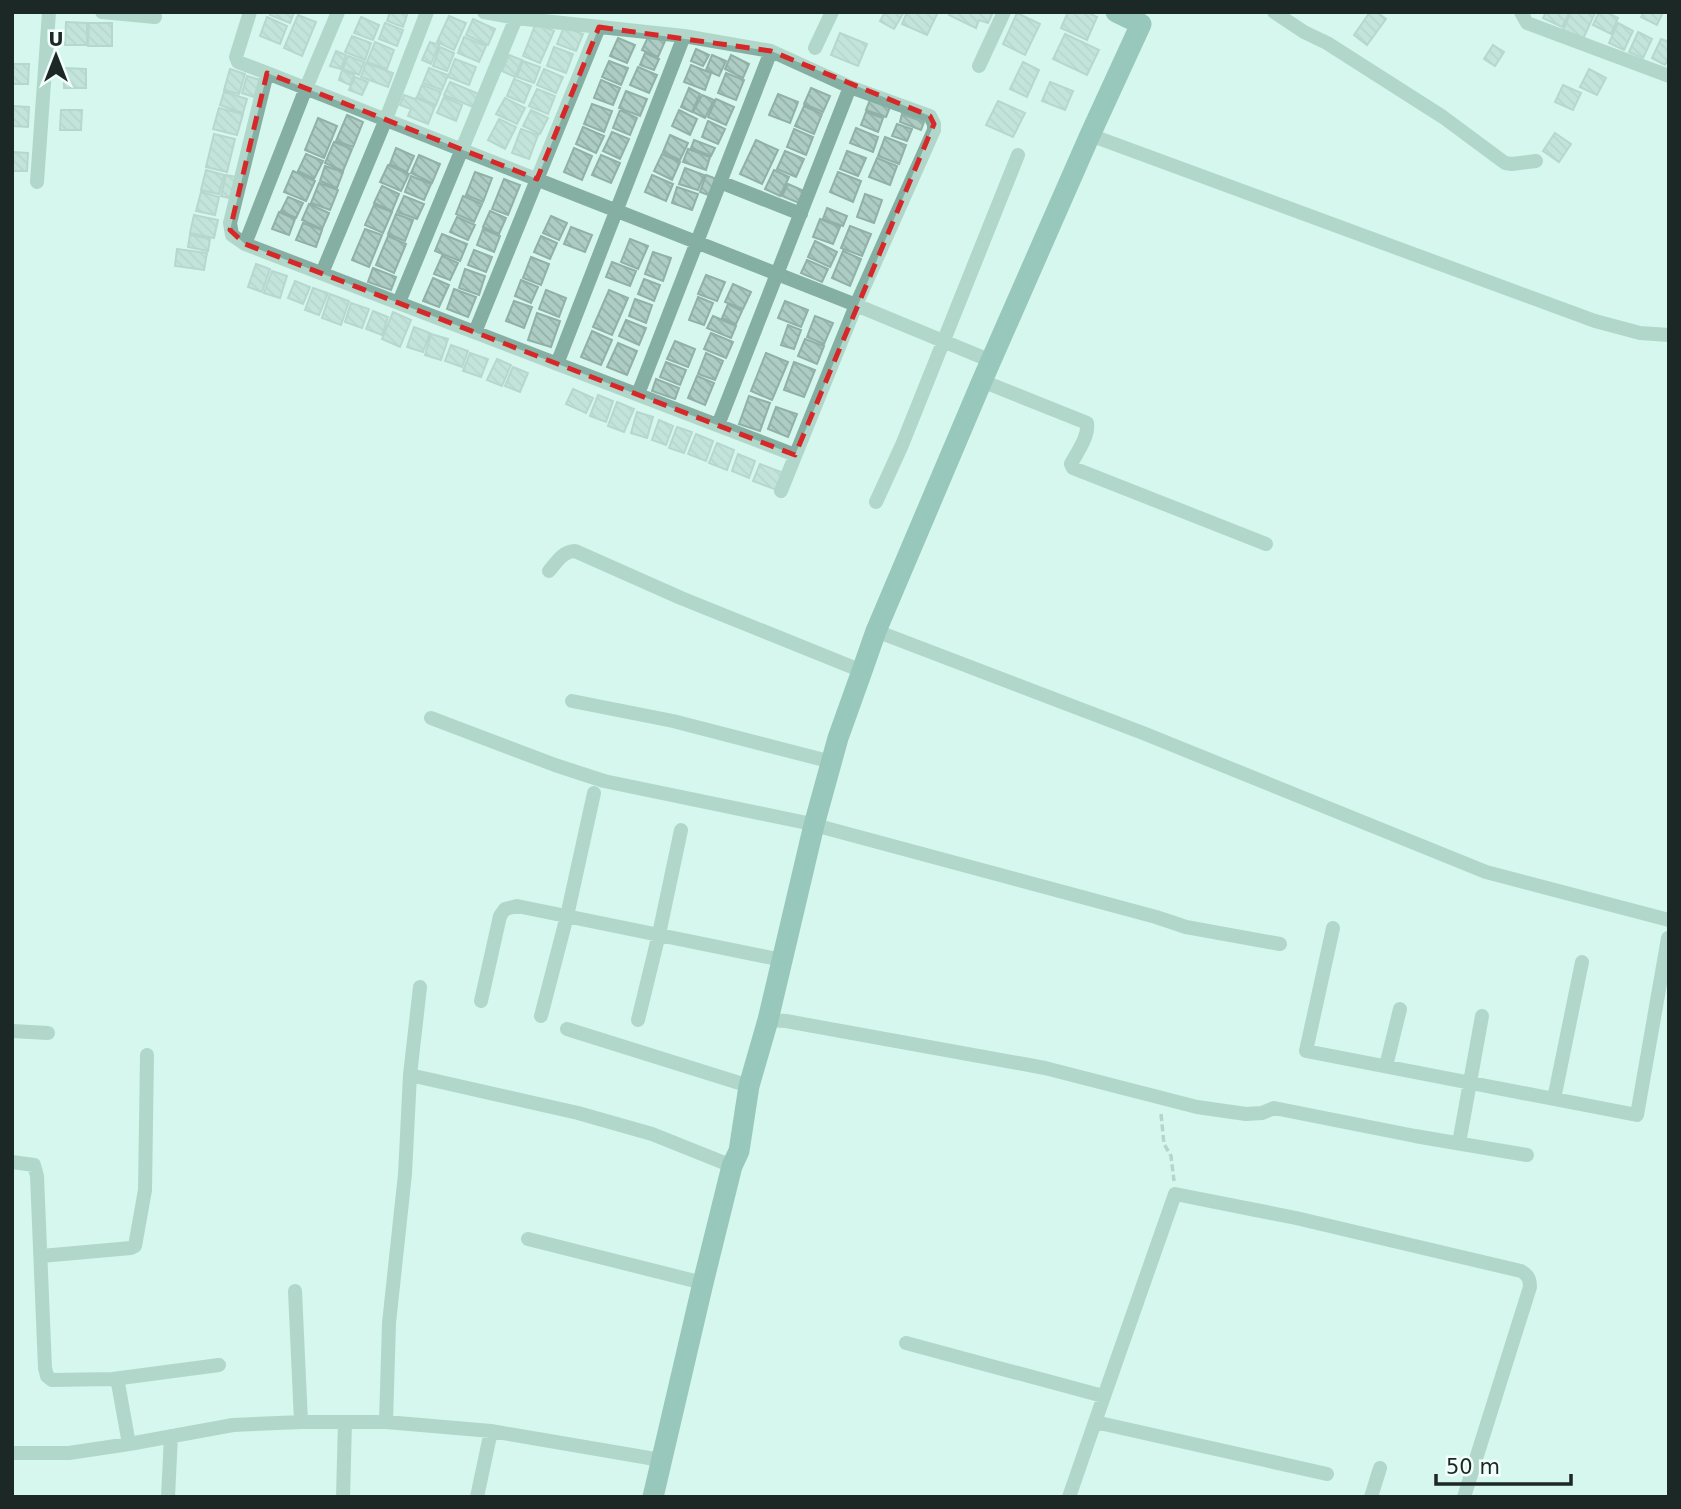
<svg xmlns="http://www.w3.org/2000/svg" width="1681" height="1509" font-family="'DejaVu Sans',sans-serif">
	<defs>
		<pattern id="building-back-hatch" width="6" height="6" patternUnits="userSpaceOnUse" patternTransform="scale(1.75)"><rect width="6" height="6" fill="#adcdc4"/><path d="M-1 5l2 2M0 0l6 6M5-1l2 2" fill="none" stroke="#94b0a8"/></pattern>
	</defs>
	<rect width="100%" height="100%" fill="#d6f7ed"/>
	<path fill="url(#building-back-hatch)" stroke="#91b0a6" stroke-width="2" d="M271,12H294L290,23L270,15Z
		M390,12H408L403,27L387,21Z
		M885,12H904L894,29L880,21Z
		M907,12H938L927,35L902,24Z
		M950,12H993L988,23L979,20L976,28L949,15Z
		M1068,12H1087L1097,17L1087,40L1061,28Z
		M1370,12H1377L1386,19L1367,45L1354,35Z
		M1546,12H1570L1562,27L1543,18Z
		M1571,12L1595,13L1583,39L1563,30Z
		M1599,12H1606L1618,18L1611,34L1593,25Z
		M1644,12H1663L1657,25L1641,17Z
		M1017,13L1040,24L1025,55L1003,44Z
		M298,15L316,22L302,56L284,48Z
		M449,16L466,23L454,50L437,42Z
		M267,17L287,26L280,44L260,36Z
		M361,17L379,25L373,40L354,33Z
		M473,19L495,29L488,45L466,35Z
		M66,22L87,23V45H65Z
		M89,23H112V46H88Z
		M385,23L403,30L397,46L379,39Z
		M536,23L554,31L540,63L523,56Z
		M1618,23L1633,31L1624,50L1609,43Z
		M564,27L583,34L576,51L557,44Z
		M1638,32L1652,39L1643,58L1629,52Z
		M840,33L867,44L858,66L831,55Z
		M1065,34L1099,50L1087,75L1053,59Z
		M649,35L665,41L658,57L642,50Z
		M352,36L371,43L365,60L345,52Z
		M464,37L486,46L479,62L458,53Z
		M618,38L635,45L627,63L610,56Z
		M1661,39L1669,42V58L1665,65L1652,58Z
		M375,42L394,50L387,69L367,62Z
		M430,42L439,45L431,64L422,60Z
		M1493,45L1504,52L1495,66L1484,59Z
		M440,47L454,53L447,71L433,66Z
		M554,47L573,54L566,73L547,66Z
		M696,49L709,55L703,66L691,61Z
		M336,51L346,55L341,69L330,66Z
		M645,53L659,59L654,70L640,65Z
		M509,55L522,60L515,77L502,71Z
		M712,55L726,61L719,76L706,70Z
		M731,55L749,64L743,78L725,69Z
		M348,56L364,62L359,75L343,69Z
		M455,59L476,67L469,85L448,77Z
		M523,61L540,67L534,83L517,77Z
		M609,61L628,68L621,85L602,77Z
		M1023,62L1039,70L1027,97L1010,89Z
		M366,63L393,73L388,87L361,77Z
		M12,64H29L28,84H12Z
		M691,65L711,73L705,90L684,82Z
		M638,67L657,75L649,93L630,85Z
		M64,68L86,69V88H64Z
		M429,68L448,75L442,90L423,83Z
		M230,69L245,74L239,94L224,90Z
		M544,69L563,77L556,93L537,85Z
		M1589,69L1606,78L1597,95L1580,87Z
		M342,70L354,75L350,85L339,80Z
		M726,73L744,80L736,100L718,93Z
		M247,76L260,80L254,97L242,93Z
		M355,77L368,82L362,95L349,90Z
		M514,79L531,86L524,103L507,96Z
		M601,80L620,88L613,105L594,98Z
		M450,82L479,94L473,107L444,95Z
		M1050,82L1073,91L1065,110L1042,101Z
		M422,85L441,92L436,105L417,97Z
		M1563,85L1581,93L1573,110L1555,102Z
		M689,88L700,94L692,112L681,107Z
		M811,88L830,96L823,112L804,104Z
		M537,89L555,96L548,114L529,106Z
		M626,91L647,99L640,116L619,108Z
		M224,92L247,99L243,113L220,105Z
		M778,94L798,102L790,123L769,115Z
		M404,95L415,99L416,98L435,106L428,124L408,116L411,109L400,105Z
		M702,95L714,100L705,118L693,112Z
		M444,97L462,105L456,121L437,113Z
		M505,98L525,108L517,124L496,114Z
		M716,99L734,107L726,125L708,117Z
		M870,100L890,107L886,117L866,110Z
		M998,101L1025,113L1013,137L986,125Z
		M592,104L612,111L604,132L584,124Z
		M12,106L29,107L28,127L12,126Z
		M804,106L822,114L814,134L795,126Z
		M219,108L243,114L237,135L213,129Z
		M61,110H82L81,130H60Z
		M531,110L548,118L540,134L523,126Z
		M620,110L637,118L630,135L613,128Z
		M679,110L697,119L690,135L672,126Z
		M866,112L883,118L878,132L861,125Z
		M902,114L924,122L921,130L900,122Z
		M347,115L363,122L353,147L336,141Z
		M318,118L337,126L324,158L305,150Z
		M499,119L516,127L505,149L488,140Z
		M708,121L725,129L718,144L702,137Z
		M897,124L912,129L907,141L892,136Z
		M583,127L604,136L596,153L576,144Z
		M856,128L878,137L873,152L850,143Z
		M521,129L538,135L529,159L512,153Z
		M794,129L813,137L806,155L787,147Z
		M612,132L629,139L620,159L603,151Z
		M1555,133L1571,144L1559,162L1543,151Z
		M214,134L235,139L227,172L206,167Z
		M670,135L688,143L680,160L663,152Z
		M885,137L906,145L899,164L878,156Z
		M694,140L715,148L711,156L691,148Z
		M756,140L778,150L762,184L740,174Z
		M334,142L352,149L343,171L325,163Z
		M396,148L414,156L407,172L390,164Z
		M574,148L592,156L582,180L564,172Z
		M688,149L710,157L706,170L683,162Z
		M785,151L804,159L796,177L777,169Z
		M847,151L866,158L858,176L840,169Z
		M12,152L28,153L27,171H12Z
		M306,154L323,161L314,179L298,171Z
		M662,154L680,162L672,180L654,171Z
		M419,155L440,164L432,183L411,173Z
		M601,155L620,163L611,183L592,175Z
		M877,158L897,166L890,185L869,177Z
		M388,165L409,174L401,191L380,182Z
		M325,166L343,172L337,188L320,181Z
		M685,168L704,175L698,190L679,184Z
		M206,170L224,175L219,194L201,190Z
		M774,170L789,177L780,196L765,189Z
		M293,171L315,181L306,201L284,192Z
		M475,172L492,178L483,202L466,195Z
		M838,172L861,181L853,202L830,192Z
		M226,175L237,177L233,199L221,196Z
		M652,175L673,184L666,201L645,192Z
		M706,175L717,179L711,196L700,192Z
		M411,176L431,184L424,200L405,192Z
		M504,179L520,185L508,215L492,209Z
		M319,183L338,190L330,210L311,203Z
		M788,184L804,191L799,203L782,196Z
		M382,186L399,194L392,211L374,203Z
		M677,187L698,194L692,210L672,203Z
		M201,192L219,197L215,215L196,211Z
		M865,194L882,200L874,223L857,217Z
		M404,196L424,204L417,219L397,212Z
		M463,196L482,204L474,222L456,214Z
		M288,197L303,203L296,218L281,211Z
		M309,204L329,213L322,229L302,220Z
		M374,205L392,212L383,233L365,225Z
		M827,208L847,216L843,226L823,219Z
		M490,211L506,218L499,234L483,227Z
		M279,212L295,219L289,235L272,229Z
		M396,214L413,220L405,241L388,234Z
		M194,215L218,220L214,238L190,233Z
		M551,216L567,223L559,240L543,233Z
		M457,217L475,225L468,240L450,232Z
		M820,219L840,227L833,244L813,237Z
		M303,223L322,230L316,247L296,240Z
		M850,226L871,234L862,256L841,248Z
		M571,227L592,235L585,252L564,244Z
		M365,229L382,235L369,267L352,260Z
		M483,229L500,236L494,252L477,245Z
		M442,234L467,244L460,261L435,251Z
		M190,235L210,239L208,251L188,247Z
		M388,236L406,244L394,273L376,265Z
		M541,236L557,243L550,259L534,252Z
		M630,239L648,246L638,269L621,262Z
		M815,241L837,252L830,267L808,257Z
		M177,249L207,253L204,270L175,266Z
		M474,250L492,257L486,272L468,265Z
		M843,251L861,259L850,286L832,278Z
		M653,252L671,258L663,281L645,274Z
		M442,256L458,263L450,280L434,274Z
		M531,257L549,264L541,285L523,278Z
		M807,260L828,269L822,282L801,273Z
		M612,262L636,271L630,286L606,277Z
		M256,264L270,269L262,292L248,287Z
		M373,268L396,277L391,290L368,282Z
		M465,269L485,276L479,295L459,288Z
		M272,271L287,276L280,298L264,293Z
		M706,275L725,282L717,301L698,294Z
		M433,278L449,285L439,307L423,301Z
		M644,279L660,285L654,301L638,294Z
		M521,280L538,287L531,303L515,296Z
		M295,281L310,287L303,304L288,298Z
		M733,284L751,292L743,309L725,302Z
		M313,288L328,293L319,315L305,310Z
		M454,289L476,297L468,317L447,309Z
		M546,290L566,298L559,317L539,309Z
		M609,290L628,298L612,335L593,327Z
		M330,294L349,301L341,325L322,318Z
		M698,297L713,303L704,325L689,320Z
		M635,299L652,305L646,323L629,316Z
		M514,301L532,307L524,328L506,321Z
		M785,301L808,310L801,327L778,318Z
		M351,303L369,309L362,328L345,322Z
		M728,304L742,311L736,324L722,318Z
		M373,311L388,317L382,335L366,329Z
		M393,312L411,320L400,347L382,339Z
		M537,313L560,321L551,347L528,340Z
		M713,316L736,326L731,338L707,328Z
		M815,316L833,323L824,344L807,337Z
		M626,320L646,328L639,345L619,336Z
		M788,325L801,330L794,349L781,345Z
		M414,327L430,333L423,352L407,347Z
		M592,331L612,340L601,365L581,357Z
		M711,333L733,342L726,358L704,349Z
		M431,334L448,339L441,360L425,355Z
		M805,339L824,346L817,364L798,356Z
		M675,341L695,349L688,367L667,359Z
		M618,343L637,351L627,375L607,367Z
		M451,345L468,351L462,367L445,361Z
		M470,353L488,359L481,377L463,371Z
		M706,353L723,361L715,380L698,374Z
		M766,353L788,362L772,400L751,391Z
		M497,359L511,365L502,386L487,380Z
		M666,362L686,370L680,385L660,377Z
		M794,362L815,370L804,397L784,390Z
		M513,367L528,373L520,392L505,386Z
		M697,376L714,383L705,405L688,398Z
		M656,379L679,388L675,399L652,391Z
		M573,389L593,398L586,413L566,404Z
		M598,395L613,401L606,422L590,416Z
		M749,396L770,403L760,431L739,424Z
		M617,402L634,409L624,432L608,426Z
		M776,407L797,414L788,437L768,429Z
		M637,412L653,417L647,438L631,433Z
		M659,420L673,426L666,445L652,440Z
		M677,427L692,432L684,453L669,448Z
		M696,434L713,441L706,461L688,454Z
		M717,443L734,450L727,470L709,463Z
		M738,454L755,461L749,478L732,471Z
		M760,464L784,473L777,490L753,481Z"/>
	<g fill="none" stroke-linecap="round" stroke-linejoin="round">
		<path stroke="#91aaa2" stroke-width="3.5" stroke-dasharray="7 3.5" stroke-linecap="butt" d="M1161,1114L1164,1144L1171,1156L1174,1181"/>
		<path stroke="#86afa3" stroke-width="14" d="M102,12L155,17
			M250,12L236,57L238,62L267,73L856,305L984,358L991,363
			M484,12L516,18L684,36L771,51L850,87L930,116L934,124V130L856,305L781,491
			M1274,12L1304,32L1327,43L1443,117L1505,163L1512,164L1536,161
			M1521,12L1527,23L1669,76
			M815,48L832,12
			M979,66L1004,12
			M267,73L230,223L232,235L245,244L795,455
			M1090,135L1595,321L1640,333L1669,335
			M37,182L49,12
			M720,182L801,214
			M245,244L306,88L338,12
			M322,273L386,119L427,12
			M399,302L516,18
			M475,332L599,27
			M557,364L684,36
			M982,381L1087,423C1089,437 1077,452 1071,464L1073,468L1266,544
			M638,394L771,51
			M718,425L850,87
			M876,502L902,445L1018,155
			M549,571C556,563 563,551 575,551L681,598L862,671
			M876,631L1143,733L1486,872L1669,920
			M572,701L673,721L832,762
			M431,718L555,765L604,781L807,823L1156,917L1186,927L1280,944
			M1333,928L1306,1051L1637,1115L1668,938
			M481,1001L500,916L505,909L517,906L782,960
			M541,1016L567,916L594,793
			M638,1020L659,934L681,830
			M768,1020L786,1021L1045,1068L1197,1107L1246,1114L1262,1113L1274,1108L1415,1136L1527,1155
			M567,1029L749,1086
			M12,1031L48,1033
			M1386,1066L1400,1009
			M410,1075L578,1113L652,1134L732,1166
			M1554,1099L1582,962
			M1459,1143L1482,1016
			M12,1162L34,1165L37,1176L45,1368L47,1376L52,1380L113,1379L118,1383L129,1444
			M528,1239L703,1283
			M41,1256L131,1248L135,1246L145,1190L147,1055
			M295,1291L301,1422
			M906,1343L1103,1396
			M113,1379L219,1365
			M386,1422L389,1323L405,1174L410,1075L420,987
			M1095,1422L1175,1194L1296,1218L1521,1271C1528,1275 1530,1279 1530,1287L1464,1497
			M12,1453H69L129,1444L233,1425L301,1422H386L491,1431L661,1460
			M168,1497L171,1436
			M343,1497L345,1422
			M477,1497L491,1431
			M1069,1497L1095,1422L1327,1474
			M1371,1497L1380,1468"/>
		<path stroke="#4f8f7f" stroke-width="21" d="M653,1497L703,1283L732,1166L739,1151L749,1086L768,1020L814,825L838,738L862,671L876,631L982,381L1090,135L1141,24L1116,12"/>
	</g>
	<path d="M0 0H1681V1509H0ZM599,27L771,51L930,116L934,124L795,455L245,244L230,230L267,73L537,179Z" fill="#d6f7ed" fill-opacity=".55" fill-rule="evenodd"/>
	<path fill="none" stroke="#d62828" stroke-width="5" stroke-dasharray="14 9" stroke-linejoin="round" d="M599,27L771,51L930,116L934,124L795,455L245,244L230,230L267,73L537,179Z"/>
	<rect width="1681" height="1509" fill="none" stroke="#1c2825" stroke-width="28"/>
	<g transform="translate(56 56)" stroke="#f2fffb" stroke-width="5" paint-order="stroke">
	<path d="M0-5L12 26L0 18L-12 26Z" fill="#1c2825"/>
	<text y="-10" font-size="19" font-weight="bold" text-anchor="middle" fill="#1c2825">U</text>
	</g>
	<path d="M1436 1474v10h135v-10" fill="none" stroke="#1c2825" stroke-width="3.5"/>
	<text x="1446" y="1474" font-size="21" fill="#1c2825" stroke="#f2fffb" stroke-width="5" paint-order="stroke">50 m</text>
</svg>
